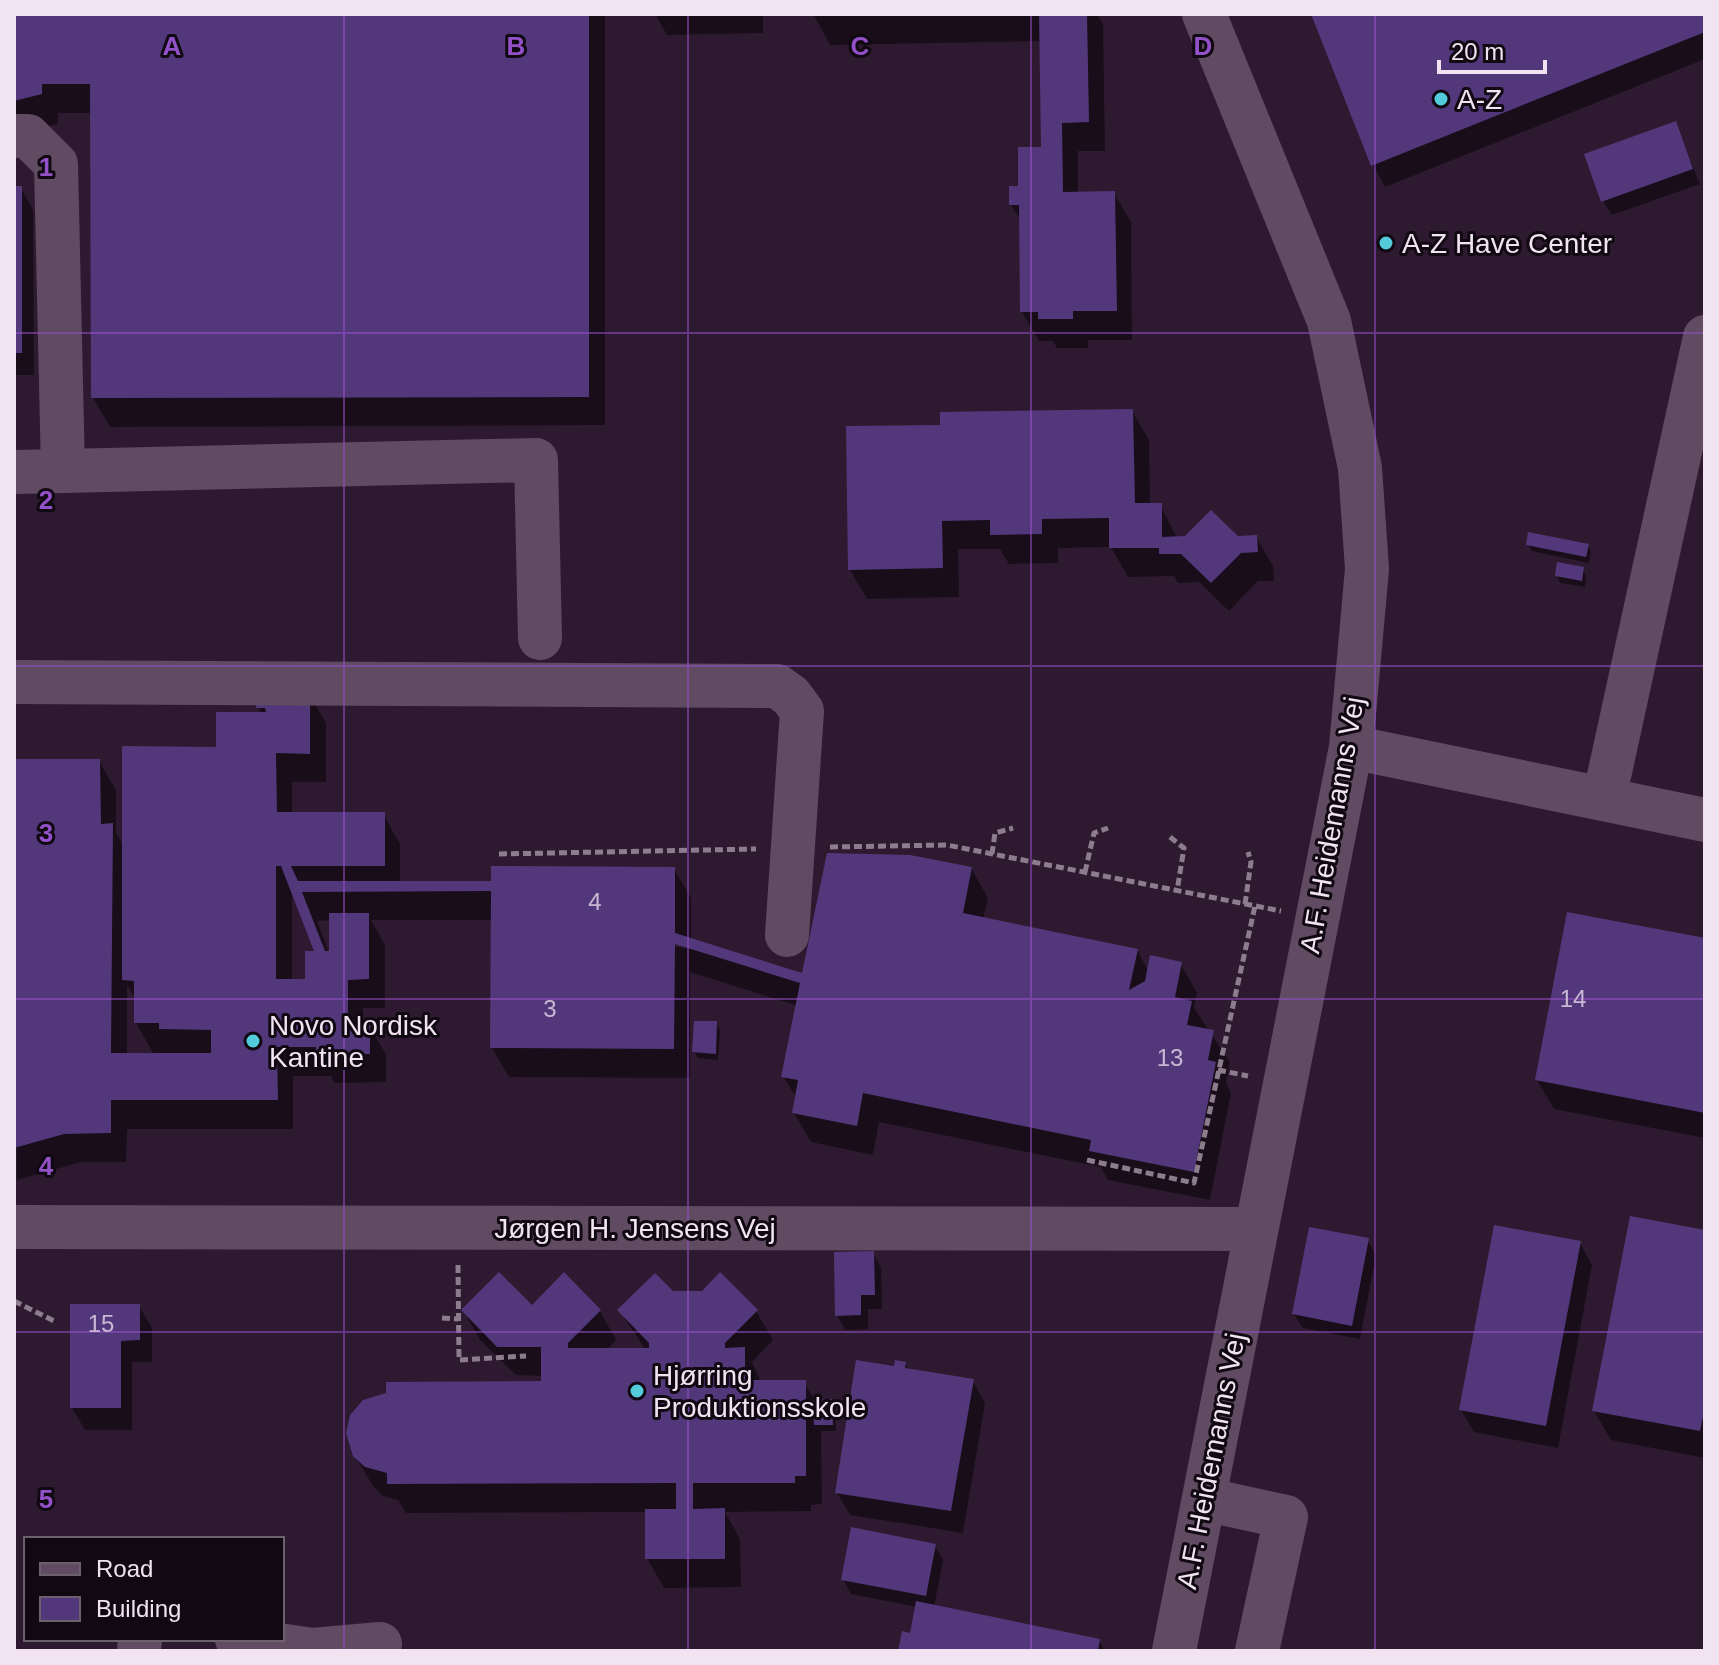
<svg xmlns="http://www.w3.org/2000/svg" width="1719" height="1665" font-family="Helvetica,sans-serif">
	<rect width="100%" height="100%" fill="#2e1a30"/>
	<path fill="#0007" fill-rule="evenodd" d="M14,14H605V425L110,427L93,398L92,113H58V124L14,133Z
		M655,14H763V33L667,35Z
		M813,14H1097L1103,24L1105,151H1078V194L1114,193L1131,222L1132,340H1088V348H1057L1053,341H1039L1022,312L1021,221L1011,205L1043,149L1042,41L830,45Z
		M1313,14H1705V59L1385,187L1373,165Z
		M1675,124L1700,184L1612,215L1603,201Z
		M14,188H21L33,210L34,375H14Z
		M1132,411L1149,440L1150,505H1160L1177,538L1256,537L1273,566L1274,581H1258L1229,611L1199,582L1178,583L1174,576L1128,577L1111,547L1058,548V563L1009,564L1000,549H958L959,597L867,599L850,570L942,427Z
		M1528,544L1588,546L1591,552L1589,563L1532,551Z
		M1582,569L1586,575L1585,587L1560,583L1557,576Z
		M309,694L326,723V782H292V814H383L400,844V883H493L674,869L691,898V940L803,976L971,868L988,898L983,919L1137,950L1149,972L1180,963L1197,993L1194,1008L1230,1062L1226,1083L1231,1093L1210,1200L1108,1180L1101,1167L879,1122L873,1155L811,1142L794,1113L797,1099L783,1076L798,1006L690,972V1078L509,1077L492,1048L493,920H371L385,945V1008H363V1025H369L386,1055V1082L335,1083L331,1076H293V1129H127L126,1162H81L17,1180L14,761H99L116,790V833L124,846L218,749L262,714L258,707ZM292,890L317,953L307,981H292ZM331,920L330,956L317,921ZM666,939L685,945V949L664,943ZM127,985L136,1000V1023L154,1055H127Z
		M1705,940V1138L1554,1109L1537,1080Z
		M716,1023L720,1030L718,1060L698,1058L695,1052Z
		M1705,1232V1458L1611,1440L1594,1411Z
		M1367,1240L1376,1255L1360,1339L1303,1328L1294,1314Z
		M1580,1243L1592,1265L1558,1448L1474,1432L1461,1410Z
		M873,1253L881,1268L882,1309H868V1329L845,1330L837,1315Z
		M672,1293L756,1311L773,1340L752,1362L761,1382H804L816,1402L831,1401L835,1408L836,1431H821L822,1504L811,1505V1511L725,1512L740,1539L741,1587L664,1588L647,1558V1512L406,1513L398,1500L383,1496L373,1486L355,1456L543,1383V1376L516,1375L480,1340L463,1310L532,1308L600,1311L616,1340L607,1350H646L619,1310Z
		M139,1306L152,1328V1362H132V1430H85L72,1408Z
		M905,1363L909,1371L972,1380L985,1403L963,1533L850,1515L837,1493L895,1368Z
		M935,1546L943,1560L934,1607L1099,1641L1105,1651H900L911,1635L917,1607L851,1594L843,1579Z"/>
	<path fill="#52387b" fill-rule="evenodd" d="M14,14H589V397L91,398L90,84H42V94L14,101Z
		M1039,14H1087L1089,122L1062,123L1063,192L1115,191L1117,311H1073V319H1038V312H1020L1019,205H1009V186H1018V147H1041Z
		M1311,14H1705V32L1371,166Z
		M1676,121L1693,169L1601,202L1584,154Z
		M14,186H22V353H14Z
		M1133,409L1135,503H1162V537L1185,536L1211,510L1238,536L1257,535L1258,552L1241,553L1211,583L1181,554H1159V548H1109V518L1042,519V534L990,535V520L942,521L943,568L848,570L846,426L940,425V412Z
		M1528,532L1589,544L1586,557L1526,545Z
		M1557,562L1584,567L1582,581L1555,576Z
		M256,692H310V754L276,753L277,812H385V866H291L298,881H491V866L675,867V933L802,973L827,853L910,855L972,867L963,913L1138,949L1129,990L1145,981L1150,955L1182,962L1175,997L1192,1001L1187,1025L1214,1030L1208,1060L1216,1062L1194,1172L1089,1151L1091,1140L863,1093L857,1126L792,1113L798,1080L781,1077L800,983L675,944L674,1049L490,1048L491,891L302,892L325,951H329V913H369V979L348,980V1023H370V1054H316V1047H277L278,1100H111V1133L64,1134L14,1148V759H100L101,824L113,823L111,1053H211V1030L159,1029V1023H134V981L122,980V746L216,747V712H266L265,708H256ZM276,866H281L314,951H305V979H276Z
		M1567,912L1705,938V1113L1535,1080Z
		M694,1021H717L716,1054L692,1052Z
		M1630,1216L1705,1230V1407L1700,1431L1592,1411Z
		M1494,1225L1581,1241L1546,1426L1459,1410Z
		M1309,1227L1369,1238L1352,1326L1292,1314Z
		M874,1251L875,1295H861V1315L835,1316L834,1252Z
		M499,1272L532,1305L564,1272L601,1310L568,1343V1348H649V1343L617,1310L655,1273L673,1291H702L720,1272L758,1310L725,1343V1348L745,1347V1380H806V1476H795V1483H693V1509L725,1508V1559H645V1509H676V1483L387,1484V1473L365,1467L353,1456L346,1433L350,1415L363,1400L386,1393V1382L541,1381V1347H497L461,1310Z
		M70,1304H140V1340L121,1341V1408H70Z
		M856,1360L894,1366L895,1360L906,1362L905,1368L974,1379L951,1511L835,1493Z
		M832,1399L833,1425H814L813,1400Z
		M851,1527L936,1544L926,1596L841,1580Z
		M916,1601L1100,1639L1098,1651H898L902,1631L910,1633Z"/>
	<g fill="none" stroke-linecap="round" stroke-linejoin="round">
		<path stroke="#8d7c8e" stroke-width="5" stroke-dasharray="8 4" stroke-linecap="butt" d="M1170,837L1184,848L1177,891
			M830,847L947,845L1281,911
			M499,854L756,849
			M992,854L995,833L1013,828
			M1085,872L1094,833L1108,828
			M1245,904L1251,862L1248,852
			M1218,1070L1248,1076
			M1087,1160L1194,1183L1255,906
			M458,1265L459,1360L526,1356
			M14,1301L54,1321
			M442,1318L458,1319"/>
		<path stroke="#614b63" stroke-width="44" d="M14,136H28L56,164L63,471L14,472
			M63,471L536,460L540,638
			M14,682L777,686L791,696L802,711L787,935
			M1351,747L1705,820
			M1604,799L1705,337
			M14,1227L1256,1229
			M1204,1499L1286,1517L1257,1651
			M237,1639L313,1650L380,1644
			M139,1651L140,1639
			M1174,1651L1351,747L1367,569L1360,468L1329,321L1204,14"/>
	</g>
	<path fill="none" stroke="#9351c9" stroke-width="2" stroke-opacity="0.55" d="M344,14V1651M688,14V1651M1031,14V1651M1375,14V1651M14,333H1705M14,666H1705M14,999H1705M14,1332H1705"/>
	<g fill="#53cbda" stroke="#110912" stroke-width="3">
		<circle cx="1441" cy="99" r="8"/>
		<circle cx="1386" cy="243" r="8"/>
		<circle cx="253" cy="1041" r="8"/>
		<circle cx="637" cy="1391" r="8"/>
	</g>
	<g text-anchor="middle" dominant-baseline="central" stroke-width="6" stroke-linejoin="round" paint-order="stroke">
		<g font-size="24" fill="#c9b8d4">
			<text x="595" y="901">4</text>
			<text x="1573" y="998">14</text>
			<text x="550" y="1008">3</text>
			<text x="1170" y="1057">13</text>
			<text x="101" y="1323">15</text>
		</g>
		<g font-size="28" fill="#f1e3f2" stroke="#110912" text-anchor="start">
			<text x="1457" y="99">A-Z</text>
			<text x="1402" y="243">A-Z Have Center</text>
			<text x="269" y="1025">Novo Nordisk<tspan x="269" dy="32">Kantine</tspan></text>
			<text x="653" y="1375">Hjørring<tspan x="653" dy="32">Produktionsskole</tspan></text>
		</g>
		<g font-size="28" fill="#f1e3f2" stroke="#110912">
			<text transform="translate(1332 825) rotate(-80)">A.F. Heidemanns Vej</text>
			<text x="635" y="1228">Jørgen H. Jensens Vej</text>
			<text transform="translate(1211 1461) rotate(-79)">A.F. Heidemanns Vej</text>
		</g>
	</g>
	<g font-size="26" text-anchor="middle" font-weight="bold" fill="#9351c9" stroke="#110912" stroke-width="6" stroke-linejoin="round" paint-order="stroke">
		<text x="172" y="55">A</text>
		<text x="516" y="55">B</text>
		<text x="860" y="55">C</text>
		<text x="1203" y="55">D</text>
		<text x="46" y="176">1</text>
		<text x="46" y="509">2</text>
		<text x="46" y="842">3</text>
		<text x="46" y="1175">4</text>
		<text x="46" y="1508">5</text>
	</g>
	<rect width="1719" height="1665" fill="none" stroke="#f1e3f2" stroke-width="32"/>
	<rect x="24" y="1537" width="260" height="104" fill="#110912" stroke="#6b606c" stroke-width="2"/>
	<rect x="40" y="1563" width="40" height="12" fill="#614b63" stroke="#6b606c" stroke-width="2"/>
	<text x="96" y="1577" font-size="24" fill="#f1e3f2">Road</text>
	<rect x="40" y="1597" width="40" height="24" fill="#52387b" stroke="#6b606c" stroke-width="2"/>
	<text x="96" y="1617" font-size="24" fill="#f1e3f2">Building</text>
	<path d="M1439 60v12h106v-12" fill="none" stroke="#f1e3f2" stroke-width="4"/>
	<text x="1451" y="60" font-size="24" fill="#f1e3f2" stroke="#110912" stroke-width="6" paint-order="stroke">20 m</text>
</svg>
